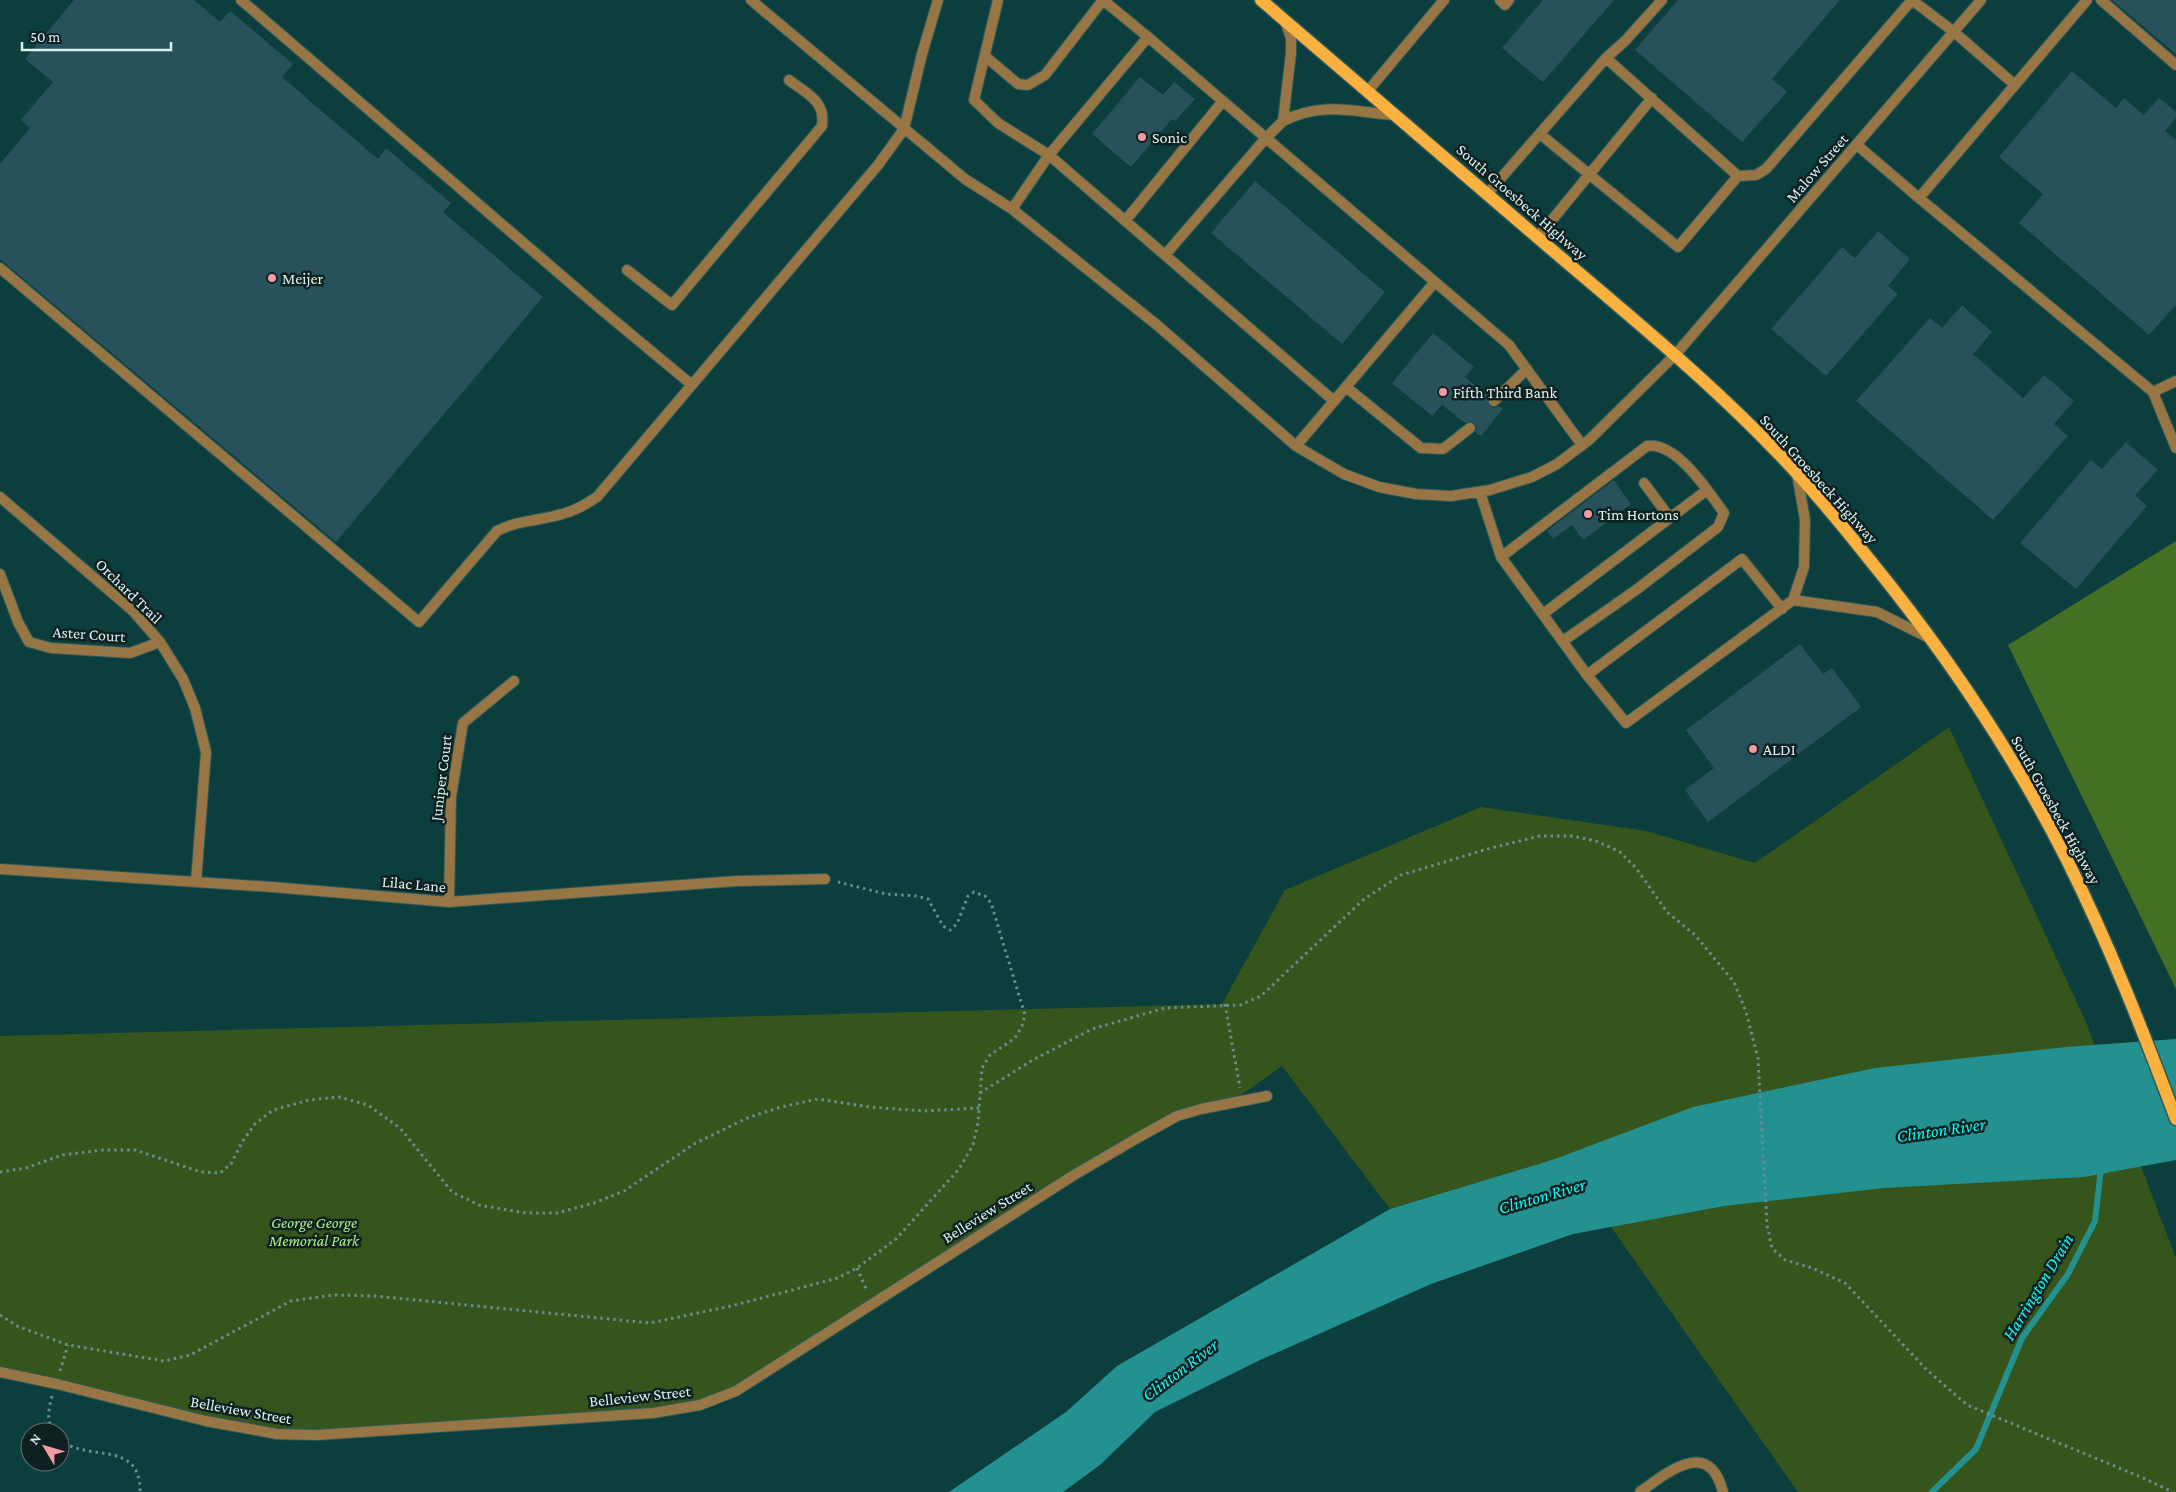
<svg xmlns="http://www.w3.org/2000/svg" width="2176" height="1492" font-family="'Crimson Pro',serif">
	<rect width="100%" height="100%" fill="#0c3e3d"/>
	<path fill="#35551d" d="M1949,727L2085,1020L2176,1258V1492H1798L1611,1227L1556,1159L1390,1209L1282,1066L1230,1103L1177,1116L736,1391L700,1405L277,1434L0,1372V1036L1222,1004L1285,890L1481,807L1646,831L1755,863Z"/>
	<path fill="#457023" d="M2176,541V989L2008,645Z"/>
	<path fill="#239190" d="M2176,1039V1160L2084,1177L1884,1188L1724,1206L1573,1234L1431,1284L1258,1361L1155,1412L1100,1465L1063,1492H949L1066,1412L1117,1366L1390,1209L1555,1159L1693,1107L1875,1068L2066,1047Z"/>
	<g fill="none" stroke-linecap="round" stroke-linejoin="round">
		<path stroke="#239190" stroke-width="6" d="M1932,1492L1976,1449L2022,1338L2068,1274L2095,1221L2101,1168"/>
	</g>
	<path fill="#27525c" d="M74,0H194L220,22L230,11L293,64L282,77L378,159L386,148L451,203L443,212L543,297L336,542L0,259V164L30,128L21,120L53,82L25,59Z
		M1543,0H1614L1543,82L1502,48Z
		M1678,0H1840L1772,79L1787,92L1742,142L1635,50Z
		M2112,0H2176V54L2113,1Z
		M2072,71L2116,108L2124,98L2144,115L2159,98L2176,112V118L2165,131L2176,140V305L2149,335L2019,223L2043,194L1999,157Z
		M1140,77L1163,95L1174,82L1195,99L1175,121L1172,119L1131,167L1092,134Z
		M1255,181L1385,292L1342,344L1211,233Z
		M1878,231L1910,259L1888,286L1898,294L1826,376L1771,329L1842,247L1855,258Z
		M1962,305L1992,332L1973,354L2023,398L2044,375L2074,401L2054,424L2068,436L1993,520L1856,401L1930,318L1942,328Z
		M1433,333L1474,367L1465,377L1489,397V405L1493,408L1499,406L1503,409L1481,436L1475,432L1477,427L1473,422L1465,423L1442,405L1432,416L1392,383Z
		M2126,442L2158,470L2135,495L2147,506L2076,589L2020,543L2091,460L2102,469Z
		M1614,480L1631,504L1583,540L1572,525L1553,539L1547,531Z
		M1800,644L1823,674L1832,668L1861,707L1708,822L1685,790L1714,768L1686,730Z"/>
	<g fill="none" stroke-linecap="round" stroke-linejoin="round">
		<g stroke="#2d5b5a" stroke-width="12">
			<path id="service" d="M241,0L597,306L692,385
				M751,0L965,179L1012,209L1157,325L1296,446L1344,474L1379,487L1416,494L1451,496L1490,490L1532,477L1557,464L1589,440L1675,355
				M998,0L974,100L998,123L1049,155L1012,209
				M1103,0L1148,37
				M1500,0L1505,5L1509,0
				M1912,0L1954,32L2015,85
				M2101,0L2176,65
				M1285,21L1291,38V53L1283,121C1323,101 1353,112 1395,115
				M985,56L1018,84L1028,85L1045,75L1103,0
				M1606,58L1738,176
				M1367,92L1444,0
				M1283,121L1266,138L1509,345L1582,445
				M1540,134L1678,247L1738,176L1756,175L1766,169L1912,0
				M1857,145L1919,198L2153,392L2176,381
				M1487,194L1606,58L1625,41L1662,0
				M1919,198L2087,0
				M1125,221L1223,101
				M1538,237L1652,98
				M1165,255L1266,138L1148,37L1049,155L1334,401
				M0,268L419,622L497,531C518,520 539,521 562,514C575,511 586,504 597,497L878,165L904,129L922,54L938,0
				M627,270L672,305L822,126C826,101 807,94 789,80
				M1346,387L1421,448L1443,449L1470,428
				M2153,392L2176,448
				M1494,401L1527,369
				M1296,446L1434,283
				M1797,474L1805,520L1804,567L1793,600L1877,612L1929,638
				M1644,483L1670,518
				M1480,492L1501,557L1587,675L1626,723L1793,600
				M1501,557L1647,446C1676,441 1708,491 1724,513L1718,527L1636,590L1563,641
				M1543,614L1707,490
				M1587,675L1742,559L1782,609"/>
		</g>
		<g stroke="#2d5b5a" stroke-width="12">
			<path id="minor" d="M1675,355L1981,0
				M0,497L133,611L160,642L183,679L195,708L206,752L196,882
				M0,574L18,622L29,642L51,648L130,653L160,642
				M0,869L272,887L449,902L737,881L825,879
				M449,902L451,797L463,723L514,681
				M0,1372L57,1384L206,1421L277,1434L316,1435L653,1413L700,1405L736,1391L1074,1175L1139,1137L1177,1116L1201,1109L1267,1096
				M1640,1492C1668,1472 1709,1437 1723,1492"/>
		</g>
		<g stroke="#2d5b5a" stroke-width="15">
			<path id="primary" d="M1261,0C1360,85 1459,170 1558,255C1631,317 1705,378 1772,447C1807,482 1838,520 1869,559C1945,652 2013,753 2067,860C2109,944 2143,1031 2176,1119"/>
		</g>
		<path stroke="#688f8e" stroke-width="3" stroke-dasharray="2.5 4" stroke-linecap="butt" d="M1225,1004L1240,1088
			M980,1093L1031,1061L1092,1029L1165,1008L1240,1005L1261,996L1364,899L1401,875L1491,848L1540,836H1573L1596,841L1620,852L1636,868L1667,912L1695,935L1734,982L1746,1012L1758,1058L1767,1225L1772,1248L1785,1260L1812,1268L1845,1283L1927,1370L1967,1405L2141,1477L2173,1492
			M0,1172L26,1168L62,1155L103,1150H135L201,1172L220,1173L231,1164L242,1142L255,1124L273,1110L309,1100L339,1097L368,1105L400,1128L452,1192L479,1205L526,1213H557L594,1203L624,1191L694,1144L747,1118L781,1107L818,1099L869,1107L924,1111L979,1108
			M857,1268L867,1291
			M0,1315L17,1326L68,1345L164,1361L190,1355L291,1301L333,1295L375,1296L650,1323L731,1306L838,1278L857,1268L896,1239L959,1169L973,1145L978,1123L982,1068L990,1055L1015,1038L1022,1026L1025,1015L991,903L985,896L974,892L968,896L957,924L950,930L943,926L928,899L916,896L886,894L838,882
			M60,1371L68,1345
			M52,1396C49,1409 45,1421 55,1432
			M60,1438C82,1464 141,1437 140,1492"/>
		<use href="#service" stroke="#987544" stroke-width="10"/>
		<use href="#minor" stroke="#987544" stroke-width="10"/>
		<use href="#primary" stroke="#fbb13f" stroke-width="12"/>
	</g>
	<g fill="#f49aa3" stroke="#0e2120" stroke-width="2">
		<circle cx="1142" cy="137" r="5"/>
		<circle cx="272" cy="278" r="5"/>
		<circle cx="1443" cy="392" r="5"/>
		<circle cx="1588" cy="514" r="5"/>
		<circle cx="1753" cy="749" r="5"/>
	</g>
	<g text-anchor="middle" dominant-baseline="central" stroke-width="5" stroke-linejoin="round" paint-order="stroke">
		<g font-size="16" fill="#daf2f1" stroke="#0e2120" text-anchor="start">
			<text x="1152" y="137">Sonic</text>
			<text x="282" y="278">Meijer</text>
			<text x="1453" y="392">Fifth Third Bank</text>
			<text x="1598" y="514">Tim Hortons</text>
			<text x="1763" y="749">ALDI</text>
		</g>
		<g font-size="16" fill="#daf2f1" stroke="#0e2120">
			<text transform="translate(1817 168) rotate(-49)">Malow Street</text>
			<text transform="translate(1522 202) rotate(41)">South Groesbeck Highway</text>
			<text transform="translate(1819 479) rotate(48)">South Groesbeck Highway</text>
			<text transform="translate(129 591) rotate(44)">Orchard Trail</text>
			<text transform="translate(89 634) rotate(4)">Aster Court</text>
			<text transform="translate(441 778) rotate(-83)">Juniper Court</text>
			<text transform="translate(2056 810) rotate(61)">South Groesbeck Highway</text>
			<text transform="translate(414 884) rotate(5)">Lilac Lane</text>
			<text transform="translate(987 1212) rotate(-32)">Belleview Street</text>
			<text transform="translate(640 1396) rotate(-6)">Belleview Street</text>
			<text transform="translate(241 1410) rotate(10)">Belleview Street</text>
		</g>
		<g font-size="16" font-style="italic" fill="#b0ee87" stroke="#0e2120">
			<text x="314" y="1222">George George<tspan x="314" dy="18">Memorial Park</tspan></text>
		</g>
		<g font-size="18" font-style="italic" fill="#17f3f1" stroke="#0e2120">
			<text transform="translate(1941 1130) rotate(-8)">Clinton River</text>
			<text transform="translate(1542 1196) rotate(-16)">Clinton River</text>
			<text transform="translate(2038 1287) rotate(-59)">Harrington Drain</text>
			<text transform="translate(1180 1370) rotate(-37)">Clinton River</text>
		</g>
	</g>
	<g transform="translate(45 1447) rotate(308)"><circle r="24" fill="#0e2120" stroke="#607574"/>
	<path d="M0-4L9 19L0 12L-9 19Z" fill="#f49aa3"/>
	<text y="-8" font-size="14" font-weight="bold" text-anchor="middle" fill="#daf2f1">N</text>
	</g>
	<path d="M22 42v8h149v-8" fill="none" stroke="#daf2f1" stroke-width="2.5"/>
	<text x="30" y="42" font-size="15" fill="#daf2f1" stroke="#0e2120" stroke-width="4" paint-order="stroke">50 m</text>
</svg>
